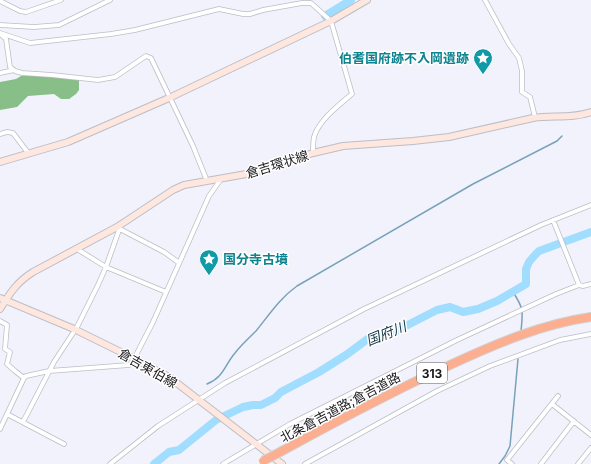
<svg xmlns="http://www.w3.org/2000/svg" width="591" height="464" font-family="Inter,'Noto Sans JP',sans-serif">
	<rect width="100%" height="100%" fill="#f2f2fc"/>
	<path fill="#88be87" d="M47,74L79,78V90L76,94L69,99H61L54,94L28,96L17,107L0,110V82L16,79L21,76Z"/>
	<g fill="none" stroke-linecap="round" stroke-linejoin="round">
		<path stroke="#78a2ba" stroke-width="1.5" d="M513,292C524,309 523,311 521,331
			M207,384C224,377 224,366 235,353C241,345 249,338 256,331C269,315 280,298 297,286L473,184L557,141L562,136
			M499,464L505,456L510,446L518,359"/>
		<path stroke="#a0ddfe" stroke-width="8" d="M325,16L351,0
			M154,464L169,452L179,450L216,420L243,407L253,405H261L275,398L281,392L319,372L346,355L369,338L388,335L437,310L450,307L463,312L478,309L497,301L526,284V269L529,262L535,255L539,251L591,232"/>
		<g stroke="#bdbdc6" stroke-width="5.5">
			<path id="street" d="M485,0L509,44L519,58L522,71V92L530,97L535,117
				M0,1L20,11L26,12L61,0
				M0,25L34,27L59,25L110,0
				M0,33L30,43L111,34L135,30L219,9L243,14H250L263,10L302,3H311L331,21L352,94C340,104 318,121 314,137C313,142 313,148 313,153
				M0,34L6,39L10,67L15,71L22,73L52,75L98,80L115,77L146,56L151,58L193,146L207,181
				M0,73L14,70
				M0,134L7,132L13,133L29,154
				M553,220L579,285
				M118,228L164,252L178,262
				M77,249L106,267L166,292
				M0,321L7,325L5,349L10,352L7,364L15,371L24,378
				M552,404L591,435
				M7,414L64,444
				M23,422L54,362L77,327L98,285L106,267L119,230
				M0,429L24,378L26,376L49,371L129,365L133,361L153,322L209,196L221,179
				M110,464L158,426L225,383L364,309L541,225L591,205
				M223,464L290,424L457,340L556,294L579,285L583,286L591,284
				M305,464L437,391L490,366L560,340L591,334
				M512,464L507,460L558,396
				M541,464L574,421
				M578,464L591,448"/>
		</g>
		<g stroke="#bdbdc6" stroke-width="8">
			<path id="secondary" d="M0,162L68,142L169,98L331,21L367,0
				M0,298L74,329L135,359L169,377L282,464
				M0,309C10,293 17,282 33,272L117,227L173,190L184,185L252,173L313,153L343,146L413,141L449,137L533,118C553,115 572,119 591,112"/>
		</g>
		<g stroke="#d1d1d2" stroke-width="10">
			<path id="highway" d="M282,451C337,421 393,391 450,365C495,344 542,324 591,317"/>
		</g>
		<use href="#street" stroke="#fff" stroke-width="4"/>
		<use href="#secondary" stroke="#fee7de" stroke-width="6"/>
		<use href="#highway" stroke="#fcaf90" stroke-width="8"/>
		<g stroke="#d1d1d2" stroke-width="10" stroke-linecap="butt">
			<path id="highway-bridge" d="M263,461L282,451"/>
		</g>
		<use href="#highway-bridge" stroke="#fcaf90" stroke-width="8"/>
	</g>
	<defs>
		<g id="sight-pin" transform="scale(1)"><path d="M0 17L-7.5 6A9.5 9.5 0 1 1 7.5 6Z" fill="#0f9aa8" stroke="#fff"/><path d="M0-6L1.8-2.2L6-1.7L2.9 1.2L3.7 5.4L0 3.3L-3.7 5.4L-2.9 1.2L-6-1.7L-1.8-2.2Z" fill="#fff"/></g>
	</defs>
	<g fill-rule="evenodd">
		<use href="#sight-pin" x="483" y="58"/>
		<use href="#sight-pin" x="209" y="259"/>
	</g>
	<g text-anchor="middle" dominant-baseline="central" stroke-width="3" stroke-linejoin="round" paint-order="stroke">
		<rect fill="#fff" stroke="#5e5d60" stroke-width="1" x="417" y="363" width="30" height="20" rx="3"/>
		<g font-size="12" font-weight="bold" fill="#19181c">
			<text x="432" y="373">313</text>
		</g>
		<g font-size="13" font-weight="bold" fill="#0d838f" stroke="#fff" text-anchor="end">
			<text x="469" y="58">伯耆国府跡不入岡遺跡</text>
			<text x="223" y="259" text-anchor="start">国分寺古墳</text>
		</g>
		<g font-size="13" fill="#19181c" stroke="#fff">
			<text transform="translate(277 164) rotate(-17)">倉吉環状線</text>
			<text transform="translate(148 368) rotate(30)">倉吉東伯線</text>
			<text transform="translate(340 407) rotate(-28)">北条倉吉道路;倉吉道路</text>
		</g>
		<g font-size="14" font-style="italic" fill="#133747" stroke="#fff">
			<text transform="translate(386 333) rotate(-22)">国府川</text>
		</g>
	</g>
</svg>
